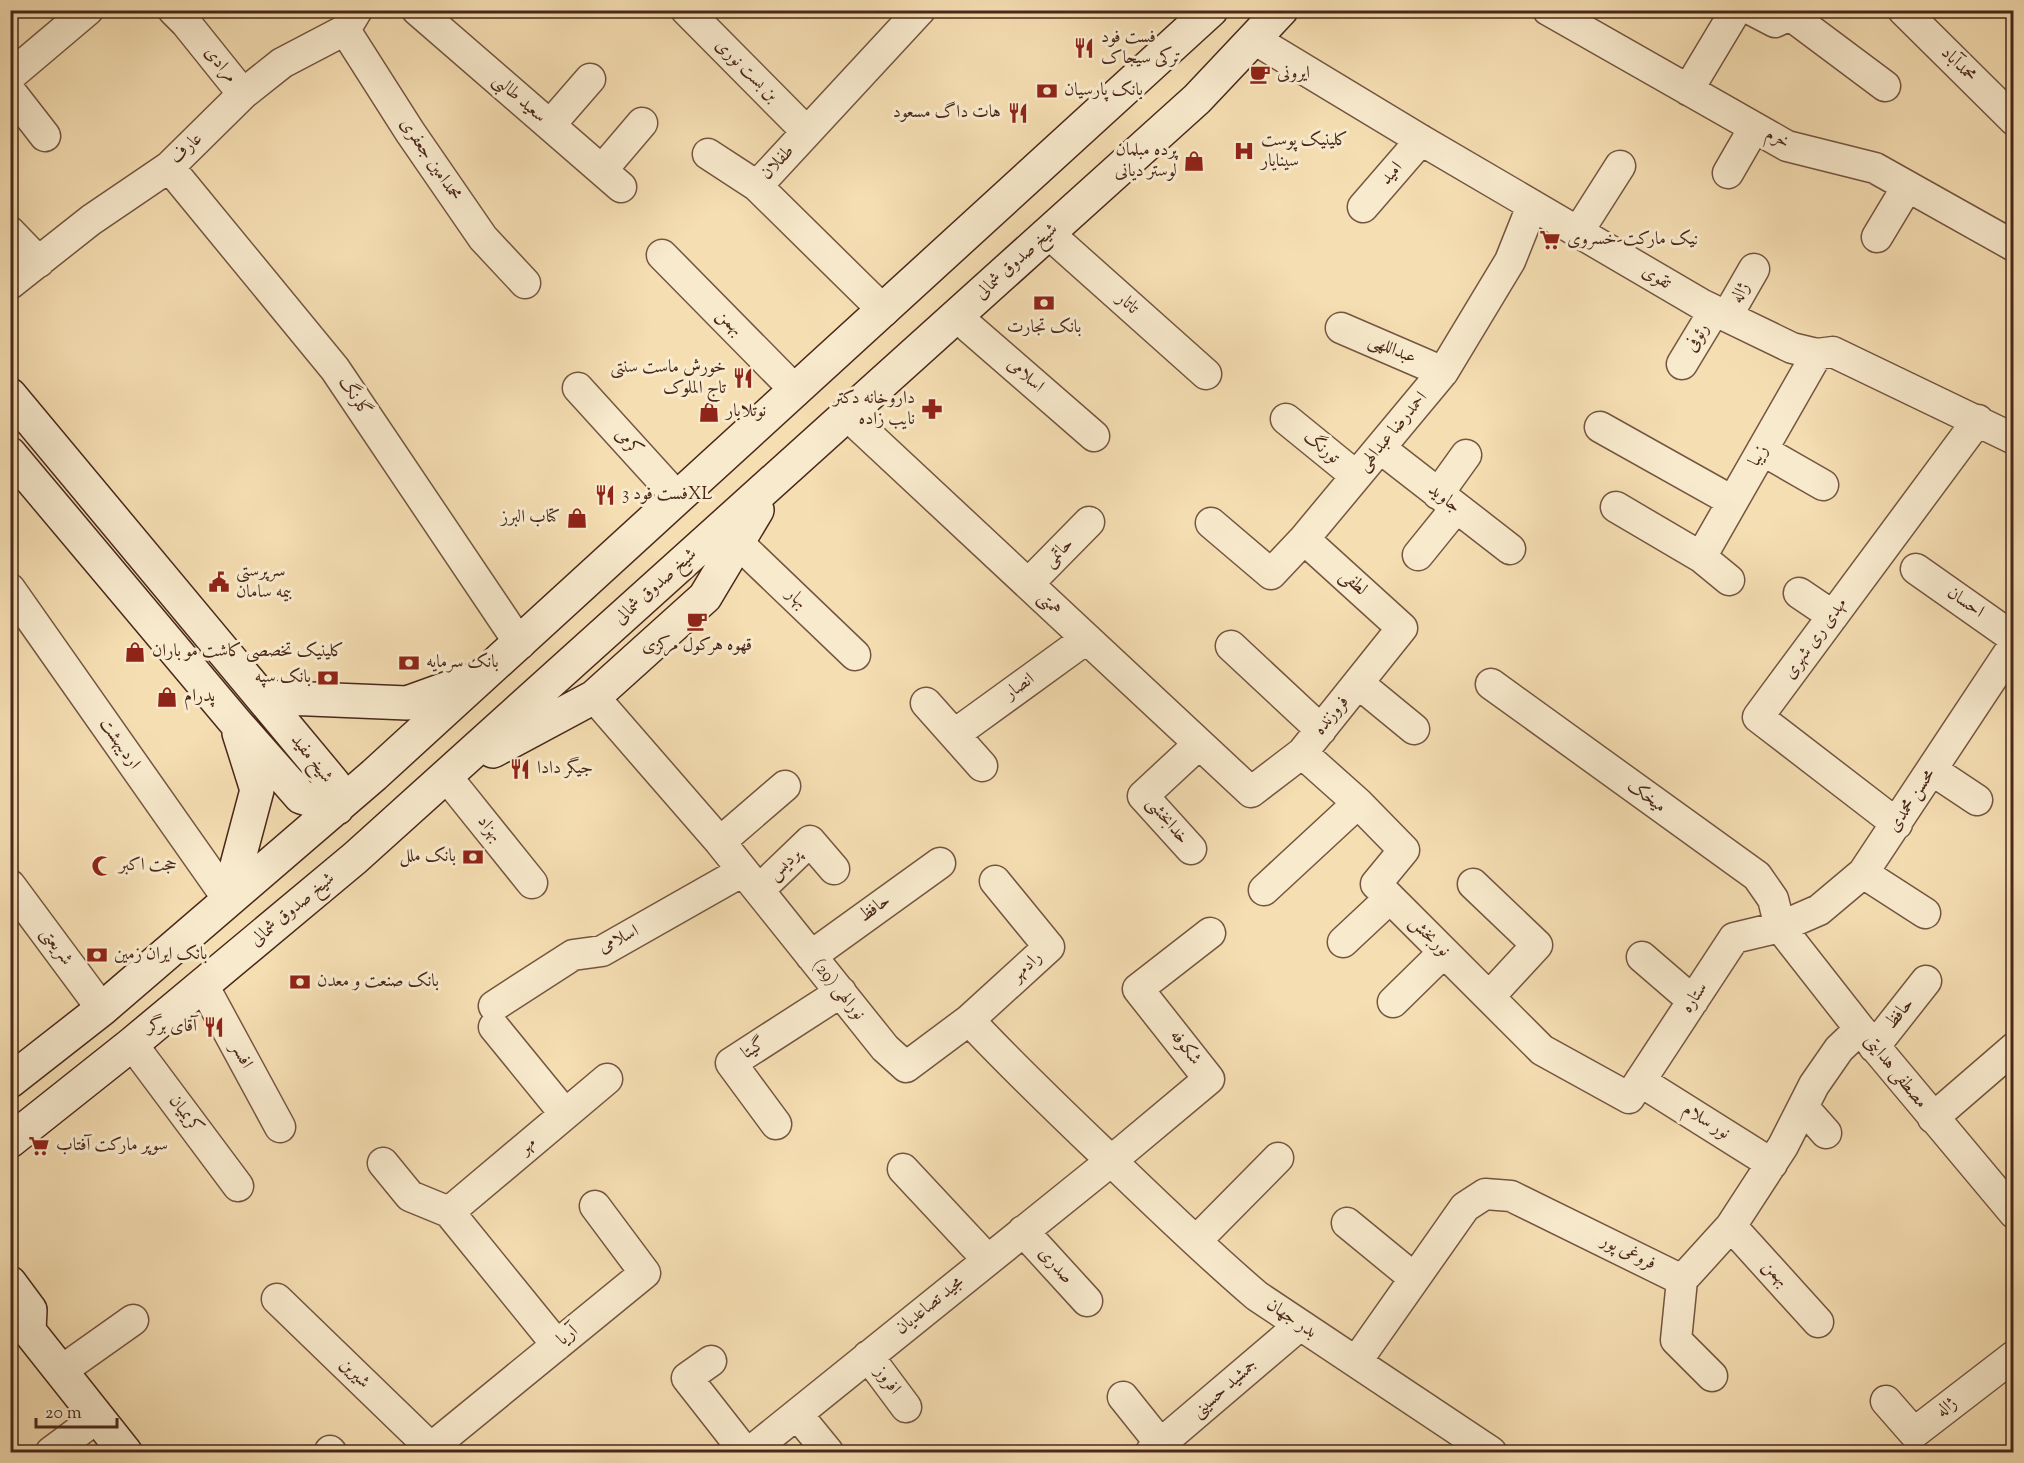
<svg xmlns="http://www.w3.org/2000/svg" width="2024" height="1463" font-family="'Sorts Mill Goudy',Amiri,serif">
	<rect width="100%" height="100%" fill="#f5deb2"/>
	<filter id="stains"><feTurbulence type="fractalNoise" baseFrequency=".00333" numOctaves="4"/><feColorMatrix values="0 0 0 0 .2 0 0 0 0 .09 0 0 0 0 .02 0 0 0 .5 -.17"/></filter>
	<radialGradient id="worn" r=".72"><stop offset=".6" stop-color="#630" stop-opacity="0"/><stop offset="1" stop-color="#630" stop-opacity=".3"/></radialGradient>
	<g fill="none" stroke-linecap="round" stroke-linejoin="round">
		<g stroke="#745541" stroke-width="33">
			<path id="street" d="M173,10L186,23L243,94
				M417,10L621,187
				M686,10L807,132
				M1548,10L1787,146L1875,168L2014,246
				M1752,10L1775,22L1790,15L1885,86
				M1903,10L2014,120
				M345,30L410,132L483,238L525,283
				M1254,39L1421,140L1701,304L1792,348L1817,354L1833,352L2014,439
				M10,76L88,10
				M1688,90L1736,10
				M10,91L45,136
				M550,125L590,79
				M708,154L757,186
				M169,167L335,369L520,644
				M602,170L642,123
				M1728,173L1754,128
				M1363,207L1421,140
				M10,232L39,262
				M1578,232L1620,166
				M1048,233L1206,374
				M1877,237L1907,187
				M662,255L796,391
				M10,284L91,220L169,167L243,94L282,63L345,30L357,10
				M884,311L757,186L920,10
				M956,316L1094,436
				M1727,316L1754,269
				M1341,328L1443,372
				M1682,364L1714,311
				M578,388L678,498
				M847,415L1251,792L1302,753L1402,628L1304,539
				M1286,419L1356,476
				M1600,427L1732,501
				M1380,448L1510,549
				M1762,450L1823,485
				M1438,494L1466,455
				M1616,507L1701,557L1729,580
				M1211,523L1271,574L1304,539L1443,372L1510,261L1532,206
				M737,542L855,655
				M1418,555L1456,508
				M1701,557L1817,354
				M1916,569L2014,638
				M1028,584L1089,522
				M10,589L228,899
				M1799,593L1833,616
				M1231,646L1321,730
				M1358,683L1414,729
				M1491,684L1757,876L1773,899L1780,927L1860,1029L2014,1213
				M594,697L720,842L885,1048L906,1067L969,1020C1012,1066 1057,1109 1102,1152C1153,1201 1203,1250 1257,1296L1491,1452
				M926,703L982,766
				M955,734L1086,639
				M1302,753L1358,803L1404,850L1376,884L1542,1050L1629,1098L1734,938L1780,927L1819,910L1863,873L2014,645
				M1932,770L1977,800
				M446,776L532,883
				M1897,824L1758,717L1978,420
				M720,842L785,786
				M1191,849L1143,796L1199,744
				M1863,873L1925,913
				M1473,884L1537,945L1489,997
				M10,885L102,1009
				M759,890L810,841L834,869
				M1264,890L1358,803
				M1343,942L1390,898
				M811,956L940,863
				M1642,957L1693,1001
				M203,985L280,1127
				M1393,1002L1444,952
				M494,1006L573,955L602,951L743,871
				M969,1020L1049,947L995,881
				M494,1027L565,1114
				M132,1044L238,1186
				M1874,1047L1926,981
				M1640,1081L1772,1164
				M1803,1107L1826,1133
				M1933,1118L2014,1048
				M776,1124L731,1063L841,992
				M383,1163L410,1196L449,1212L557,1345
				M903,1169L988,1260
				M449,1212L607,1079
				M1347,1223L1414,1278
				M1731,1226L1818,1322
				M1023,1231L1087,1301
				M1196,1241L1278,1158
				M1682,1280L1676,1340L1712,1376
				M277,1299L431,1448
				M868,1356L906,1407
				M711,1361L687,1378L745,1452
				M1356,1362L1465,1207L1485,1194L1511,1196L1682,1280L1731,1226L1783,1146L1814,1085L1839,1049L1860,1029
				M61,1371L133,1320
				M1123,1397L1167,1452
				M1886,1401L1914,1433L2014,1356
				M797,1414L828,1452
				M330,1451L331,1452
				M51,1452L98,1417
				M426,1452L645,1273L595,1206
				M750,1452L1111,1161L1209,1079L1138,989L1210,933
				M1151,1452L1300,1325"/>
		</g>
		<g stroke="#49271b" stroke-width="36">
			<path id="secondary" d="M10,395L334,784L337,808
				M10,454L236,723L301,797L337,808
				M262,697L407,703L468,681
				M493,751L594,697L705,597L757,510
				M228,899L257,790L239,733
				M10,1081L102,1009L374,775L1211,10
				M10,1141L132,1044L355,858L1197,99L1281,10
				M10,1283L30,1310L29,1331
				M10,1316L29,1331L125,1452"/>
		</g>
		<use href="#street" stroke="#f8eacd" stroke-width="30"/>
		<use href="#secondary" stroke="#f8eacd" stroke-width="33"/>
	</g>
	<defs>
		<g id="restaurant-bare" transform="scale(1.62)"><path d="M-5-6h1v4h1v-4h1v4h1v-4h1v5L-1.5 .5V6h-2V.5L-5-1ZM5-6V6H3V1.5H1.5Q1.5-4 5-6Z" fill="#8f2418" stroke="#f8eacd" stroke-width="2.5" paint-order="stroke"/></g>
		<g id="cafe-bare" transform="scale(1.62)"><path d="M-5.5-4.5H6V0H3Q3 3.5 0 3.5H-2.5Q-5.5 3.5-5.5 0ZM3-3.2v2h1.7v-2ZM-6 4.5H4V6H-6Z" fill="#8f2418" stroke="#f8eacd" stroke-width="2.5" paint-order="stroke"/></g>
		<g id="bank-bare" transform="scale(1.62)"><path d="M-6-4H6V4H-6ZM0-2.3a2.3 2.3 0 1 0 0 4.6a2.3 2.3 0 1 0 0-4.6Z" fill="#8f2418" stroke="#f8eacd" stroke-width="2.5" paint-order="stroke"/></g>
		<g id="hospital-bare" transform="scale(1.62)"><path d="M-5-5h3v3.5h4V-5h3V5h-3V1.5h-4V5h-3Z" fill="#8f2418" stroke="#f8eacd" stroke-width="2.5" paint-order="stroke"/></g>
		<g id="shop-bare" transform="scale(1.62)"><path d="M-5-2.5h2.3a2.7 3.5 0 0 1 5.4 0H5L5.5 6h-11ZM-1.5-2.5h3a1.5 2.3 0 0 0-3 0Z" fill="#8f2418" stroke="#f8eacd" stroke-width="2.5" paint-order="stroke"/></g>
		<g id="supermarket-bare" transform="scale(1.62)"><path d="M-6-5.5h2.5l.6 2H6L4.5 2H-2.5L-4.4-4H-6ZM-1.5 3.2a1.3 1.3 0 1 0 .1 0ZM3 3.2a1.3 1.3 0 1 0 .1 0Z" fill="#8f2418" stroke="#f8eacd" stroke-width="2.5" paint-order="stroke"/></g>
		<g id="pharmacy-bare" transform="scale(1.62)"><path d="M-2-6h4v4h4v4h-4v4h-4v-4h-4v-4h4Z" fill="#8f2418" stroke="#f8eacd" stroke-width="2.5" paint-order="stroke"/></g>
		<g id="civic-bare" transform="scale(1.62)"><path d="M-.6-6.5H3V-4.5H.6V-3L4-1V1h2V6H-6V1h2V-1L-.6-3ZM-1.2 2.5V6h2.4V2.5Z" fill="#8f2418" stroke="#f8eacd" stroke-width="2.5" paint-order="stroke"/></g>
		<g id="mosque-bare" transform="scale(1.62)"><path d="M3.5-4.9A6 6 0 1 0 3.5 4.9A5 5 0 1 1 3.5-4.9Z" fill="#8f2418" stroke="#f8eacd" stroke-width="2.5" paint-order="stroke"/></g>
	</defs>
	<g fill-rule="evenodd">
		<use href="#restaurant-bare" x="1084" y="48"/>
		<use href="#cafe-bare" x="1260" y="74"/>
		<use href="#bank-bare" x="1047" y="91"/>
		<use href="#restaurant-bare" x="1018" y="113"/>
		<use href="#hospital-bare" x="1244" y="151"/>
		<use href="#shop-bare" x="1194" y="161"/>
		<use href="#supermarket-bare" x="1550" y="240"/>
		<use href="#bank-bare" x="1044" y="303"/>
		<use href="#restaurant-bare" x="743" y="378"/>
		<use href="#pharmacy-bare" x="932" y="409"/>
		<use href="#shop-bare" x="709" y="412"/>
		<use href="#restaurant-bare" x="605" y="495"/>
		<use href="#shop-bare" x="577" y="518"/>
		<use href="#civic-bare" x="219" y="582"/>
		<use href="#cafe-bare" x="697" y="621"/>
		<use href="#shop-bare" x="135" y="652"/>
		<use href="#bank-bare" x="409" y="663"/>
		<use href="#bank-bare" x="328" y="678"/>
		<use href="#shop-bare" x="167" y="697"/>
		<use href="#restaurant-bare" x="520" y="769"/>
		<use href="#bank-bare" x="473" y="857"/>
		<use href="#mosque-bare" x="102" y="866"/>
		<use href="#bank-bare" x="97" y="955"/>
		<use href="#bank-bare" x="300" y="982"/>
		<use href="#restaurant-bare" x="214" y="1027"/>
		<use href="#supermarket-bare" x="39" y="1146"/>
	</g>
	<g text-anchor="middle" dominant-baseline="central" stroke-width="6" stroke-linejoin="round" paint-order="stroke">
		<g font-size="18" fill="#49271b" stroke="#f8eacd" text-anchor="start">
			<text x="1101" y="38">فست فود<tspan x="1101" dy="21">ترکی سیجاک</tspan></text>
			<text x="1277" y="74">ایرونی</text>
			<text x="1064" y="91">بانک پارسیان</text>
			<text x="1001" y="113" text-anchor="end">هات داگ مسعود</text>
			<text x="1261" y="141">کلینیک پوست<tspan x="1261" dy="21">سینایار</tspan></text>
			<text x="1177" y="151" text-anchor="end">پرده مبلمان<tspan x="1177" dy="21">لوستر دیانی</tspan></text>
			<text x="1567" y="240">نیک مارکت-خسروی</text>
			<text x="1044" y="328" text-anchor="middle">بانک تجارت</text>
			<text x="726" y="368" text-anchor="end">خورش ماست سنتی<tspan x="726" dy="21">تاج الملوک</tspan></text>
			<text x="915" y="399" text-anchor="end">داروخانه دکتر<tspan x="915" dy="21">نایب زاده</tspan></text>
			<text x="726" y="412">نوتلابار</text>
			<text x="622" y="495">فست فود 3XL</text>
			<text x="560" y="518" text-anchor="end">کتاب البرز</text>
			<text x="236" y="572">سرپرستی<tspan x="236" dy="21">بیمه سامان</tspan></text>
			<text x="697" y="646" text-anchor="middle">قهوه هرکول مرکزی</text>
			<text x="152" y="652">کلینیک تخصصی کاشت مو باران</text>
			<text x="426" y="663">بانک سرمایه</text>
			<text x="311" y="678" text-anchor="end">بانک سپه</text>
			<text x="184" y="697">پدرام</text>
			<text x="537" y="769">جیگر دادا</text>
			<text x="456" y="857" text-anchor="end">بانک ملل</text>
			<text x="119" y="866">حجت اکبر</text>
			<text x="114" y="955">بانک ایران زمین</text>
			<text x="317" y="982">بانک صنعت و معدن</text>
			<text x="197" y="1027" text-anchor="end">آقاى برگر</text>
			<text x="56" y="1146">سوپر مارکت آفتاب</text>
		</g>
		<g font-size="18" fill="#49271b" stroke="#f8eacd">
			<text transform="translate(220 65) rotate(51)">مرادی</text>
			<text transform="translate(1958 65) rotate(45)">محمدآباد</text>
			<text transform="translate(746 71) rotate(45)">بن بست نوری</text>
			<text transform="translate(519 99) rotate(41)">سعید طالبی</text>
			<text transform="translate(1777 139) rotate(26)">خرم</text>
			<text transform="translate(187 149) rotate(-44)">عارف</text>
			<text transform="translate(430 160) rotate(56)">محمدامین جعفری</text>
			<text transform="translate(778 163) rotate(-47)">طفلان</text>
			<text transform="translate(1392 174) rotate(-49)">امید</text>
			<text transform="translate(1017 262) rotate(-42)">شیخ صدوق شمالی</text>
			<text transform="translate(1656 278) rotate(30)">تقوی</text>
			<text transform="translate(1741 293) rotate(-60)">ژاله</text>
			<text transform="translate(1127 304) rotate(42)">تاتار</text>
			<text transform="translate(729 323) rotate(45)">بهمن</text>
			<text transform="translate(1698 338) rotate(-59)">رئوفی</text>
			<text transform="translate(1392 350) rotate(23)">عبداللهی</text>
			<text transform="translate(1025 376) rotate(41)">اسلامی</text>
			<text transform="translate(354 397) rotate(56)">گلرنگ</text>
			<text transform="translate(1393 432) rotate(-50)">احمدرضا عبدالهی</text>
			<text transform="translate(628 443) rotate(47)">کرمی</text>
			<text transform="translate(1321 448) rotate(39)">تورنگ</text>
			<text transform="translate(1759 456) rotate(-60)">زیبا</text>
			<text transform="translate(1444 499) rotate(38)">جاوید</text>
			<text transform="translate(1059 553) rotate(-45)">حاتمی</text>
			<text transform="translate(1353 583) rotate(42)">لطفی</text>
			<text transform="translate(656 587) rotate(-42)">شیخ صدوق شمالی</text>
			<text transform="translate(796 599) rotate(44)">بهار</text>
			<text transform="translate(1965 603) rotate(35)">احسان</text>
			<text transform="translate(1049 604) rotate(44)">همتی</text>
			<text transform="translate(1816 639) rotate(-54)">مهدی ری شهری</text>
			<text transform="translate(1020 687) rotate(-36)">انصار</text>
			<text transform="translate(1332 716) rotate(-51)">فروزنده</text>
			<text transform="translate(119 744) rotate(55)">اردیبهشت</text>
			<text transform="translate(311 759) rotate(52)">شیخ مفید</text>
			<text transform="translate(1646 797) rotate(36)">میخک</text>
			<text transform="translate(1912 801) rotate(-57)">محسن محمدی</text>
			<text transform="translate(1167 821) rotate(50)">خدابخشی</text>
			<text transform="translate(489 829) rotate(51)">بهزاد</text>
			<text transform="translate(785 865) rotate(-44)">پردیس</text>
			<text transform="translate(875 909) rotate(-36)">حافظ</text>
			<text transform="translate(293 910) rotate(-40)">شیخ صدوق شمالی</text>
			<text transform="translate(1429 937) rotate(45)">نوربخش</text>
			<text transform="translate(619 940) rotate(-26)">اسلامی</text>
			<text transform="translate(56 947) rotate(54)">شریعتی</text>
			<text transform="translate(1027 967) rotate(-43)">رادمهر</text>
			<text transform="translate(838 990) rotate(51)">نورالهی (29)</text>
			<text transform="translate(1695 998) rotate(-56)">ستاره</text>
			<text transform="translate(1900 1014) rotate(-51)">حافظ</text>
			<text transform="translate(1185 1048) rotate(52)">شکوفه</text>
			<text transform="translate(754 1049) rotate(-33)">گیتا</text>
			<text transform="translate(241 1056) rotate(62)">افسر</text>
			<text transform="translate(1895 1072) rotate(51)">مصطفی هدایتی</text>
			<text transform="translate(185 1115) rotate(53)">کریمیان</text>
			<text transform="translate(1706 1122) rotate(32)">نور سلام</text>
			<text transform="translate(528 1146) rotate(-40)">مهر</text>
			<text transform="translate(1628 1253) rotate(26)">فروغی پور</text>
			<text transform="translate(1055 1266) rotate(48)">صدری</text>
			<text transform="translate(1775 1274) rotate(48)">بهمن</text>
			<text transform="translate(930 1306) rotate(-39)">مجید تصاعدیان</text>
			<text transform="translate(1291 1319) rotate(34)">بدر جهان</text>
			<text transform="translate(568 1336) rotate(-39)">آریا</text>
			<text transform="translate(354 1374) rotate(44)">شیرین</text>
			<text transform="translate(887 1381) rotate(53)">افروز</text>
			<text transform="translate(1225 1389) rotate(-41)">جمشید حسینی</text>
			<text transform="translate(1947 1408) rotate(-38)">ژاله</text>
		</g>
	</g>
	<rect width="2024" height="1463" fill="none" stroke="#f5deb2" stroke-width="36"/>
	<rect x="12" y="12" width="2000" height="1439" fill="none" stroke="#49271b" stroke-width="3"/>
	<rect x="18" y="18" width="1988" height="1427" fill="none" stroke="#49271b" stroke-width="1.5"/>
	<path d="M36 1418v9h81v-9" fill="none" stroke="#49271b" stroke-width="3"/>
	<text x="45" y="1418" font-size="18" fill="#49271b" stroke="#f8eacd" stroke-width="4.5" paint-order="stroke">20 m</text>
	<rect width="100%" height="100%" filter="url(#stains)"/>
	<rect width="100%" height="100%" fill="url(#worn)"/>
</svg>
